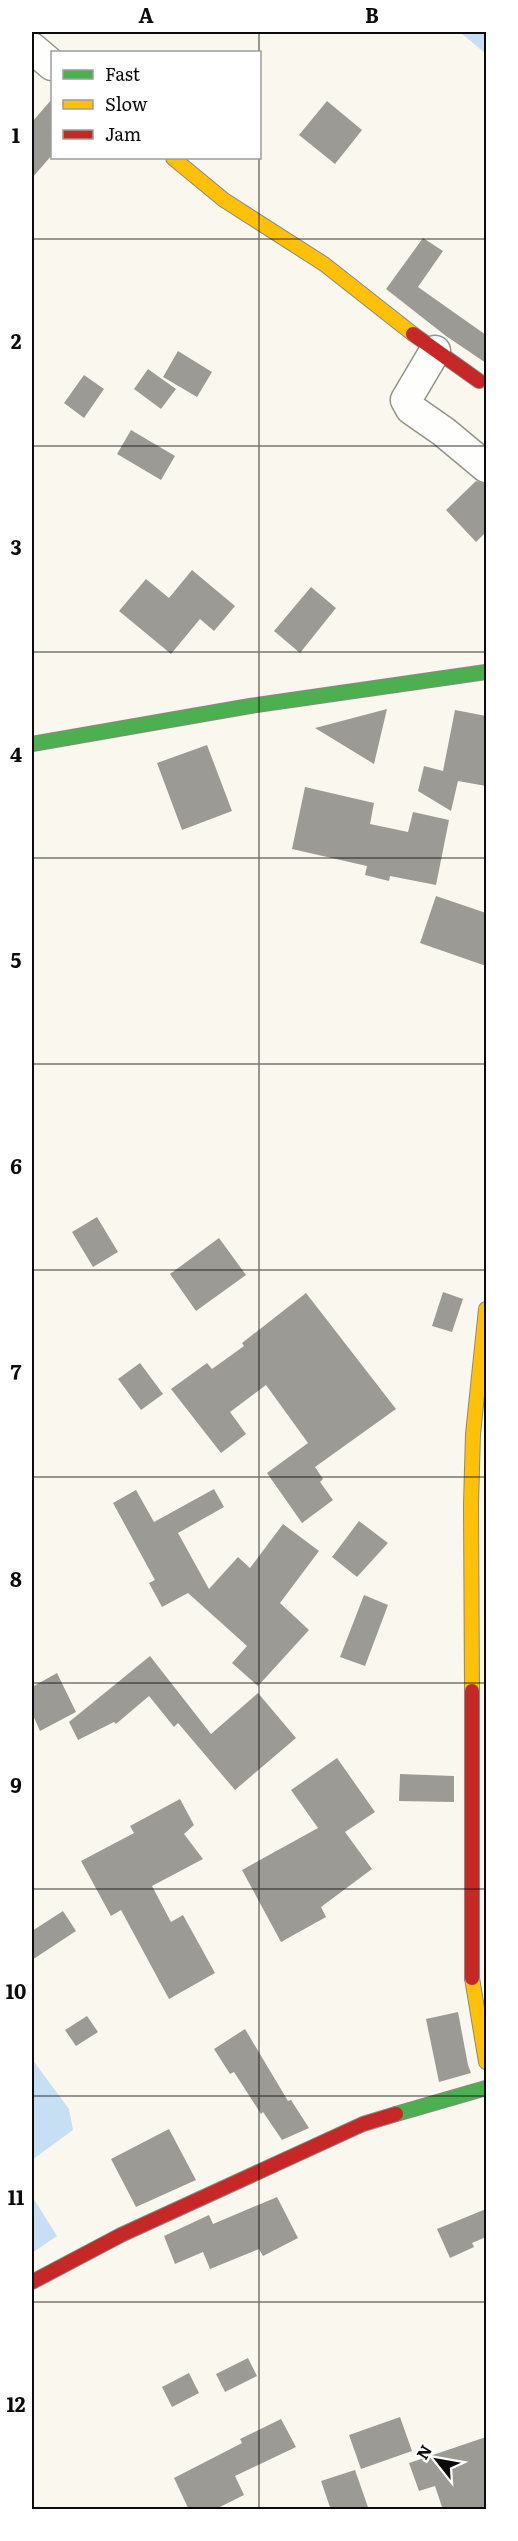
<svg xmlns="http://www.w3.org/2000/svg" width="518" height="2541" font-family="Literata,serif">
	<rect width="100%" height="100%" fill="#faf8ee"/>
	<path fill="#c6dff2" d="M460,32H486V54Z
		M32,2059L69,2109L73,2130L32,2160Z
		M32,2196L57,2236L32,2253Z"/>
	<path fill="#9c9a95" d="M52,99V155L32,178V122Z
		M327,101L362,130L335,164L299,135Z
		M423,238L443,251L418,287L486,335V363L446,336L386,289Z
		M178,351L212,372L197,397L163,377Z
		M148,369L176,389L161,409L134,389Z
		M84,375L104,389L84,418L64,403Z
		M131,430L175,456L161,480L117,454Z
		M476,481L486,484V532L476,542L446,510Z
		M192,570L235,606L214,631L200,619L171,654L119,611L146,579L169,598Z
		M311,587L336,608L300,653L274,631Z
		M387,709L374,764L315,728Z
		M455,710L486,716V786L458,781L451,811L418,791L424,766L443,771Z
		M207,745L232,811L182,830L157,763Z
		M305,787L374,803L370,824L408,832L413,812L449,820L436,885L390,876L389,881L365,875L367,866L292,849Z
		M436,896L486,913V966L420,943Z
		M97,1217L118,1252L93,1267L72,1232Z
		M219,1238L246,1275L196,1311L170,1274Z
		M443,1292L463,1299L452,1332L432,1326Z
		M306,1293L396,1409L315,1467L323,1479L320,1482L333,1500L302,1523L267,1473L308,1443L266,1385L230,1412L246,1434L221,1453L171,1389L207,1363L212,1369L244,1346L242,1343Z
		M140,1363L163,1394L141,1410L118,1379Z
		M214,1489L224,1507L178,1533L209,1589L238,1557L250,1568L283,1524L319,1551L280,1603L309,1630L258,1686L232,1663L247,1646L188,1593L162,1607L149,1583L155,1580L113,1503L136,1490L154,1522Z
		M359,1521L388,1543L357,1577L332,1557Z
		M364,1595L388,1605L365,1666L340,1657Z
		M150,1656L211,1734L258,1693L296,1738L235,1790L178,1723L174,1727L149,1696L116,1724L114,1722L78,1740L69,1722Z
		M57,1673L76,1712L40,1731L32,1713V1687Z
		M337,1758L375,1812L345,1832L372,1869L321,1907L326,1917L281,1942L242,1870L318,1828L291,1790Z
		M400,1774L454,1776V1802L399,1801Z
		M180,1799L194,1825L184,1834L203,1859L152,1886L171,1922L183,1915L215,1973L169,1999L121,1910L111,1916L81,1861L134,1833L130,1826Z
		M63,1911L76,1931L32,1960V1931Z
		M458,2012L468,2065L471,2073L439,2082L426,2019Z
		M87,2016L98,2032L76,2046L65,2030Z
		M245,2029L288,2101L291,2100L309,2128L282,2140L263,2112L261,2114L234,2072L230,2074L214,2049Z
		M169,2129L196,2180L136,2207L111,2159Z
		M277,2197L298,2238L263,2256L259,2249L210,2269L203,2252L175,2264L164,2236L209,2215L213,2224Z
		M486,2209V2237L472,2243L474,2247L450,2258L437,2229Z
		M248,2358L257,2376L225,2392L216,2374Z
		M189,2373L199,2393L172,2407L162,2387Z
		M400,2417L412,2451L361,2469L349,2435Z
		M281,2419L296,2447L235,2476L244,2495L214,2510H189L174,2478L242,2443L240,2439Z
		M486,2437V2510H443L435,2486L419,2491L409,2463Z
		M355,2470L369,2510H331L321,2481Z"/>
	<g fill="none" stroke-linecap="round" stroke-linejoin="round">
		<g stroke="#93928d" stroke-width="33">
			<path id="street" d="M32,48L52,65
				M435,351L406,400L411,409L444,432L486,467"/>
		</g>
		<g stroke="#898884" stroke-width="16">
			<path id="fast" d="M32,744L250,706L486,672
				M396,2114L486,2088"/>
		</g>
		<g stroke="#898884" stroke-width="16">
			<path id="slow" d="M173,158L224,200L324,264L413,334
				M472,1691L471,1504L473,1434L486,1309
				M472,1978L486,2062"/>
		</g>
		<g stroke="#898884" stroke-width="16">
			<path id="jam" d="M413,334L479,381
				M472,1978V1691
				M32,2282L121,2235L363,2124L396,2114"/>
		</g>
		<use href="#street" stroke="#fefefc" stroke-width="30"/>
		<use href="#fast" stroke="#4caf50" stroke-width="14"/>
		<use href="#slow" stroke="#ffc107" stroke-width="14"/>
		<use href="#jam" stroke="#c62828" stroke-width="14"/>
	</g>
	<path fill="none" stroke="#0b0b0b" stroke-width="1.5" stroke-opacity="0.55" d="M259,32V52M259,158V2510M32,239H486M32,446H486M32,652H486M32,858H486M32,1064H486M32,1270H486M32,1477H486M32,1683H486M32,1889H486M32,2096H486M32,2302H486"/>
	<rect width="518" height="2541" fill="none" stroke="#ffffff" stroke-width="66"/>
	<rect x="51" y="51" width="210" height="108" fill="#ffffff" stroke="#9d9d9d" stroke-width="1.5"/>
	<rect x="63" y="70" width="30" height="9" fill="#4caf50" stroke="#9d9d9d" stroke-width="1.5"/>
	<text x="105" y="81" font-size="18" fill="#0b0b0b">Fast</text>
	<rect x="63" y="100" width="30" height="9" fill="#ffc107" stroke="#9d9d9d" stroke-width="1.5"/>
	<text x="105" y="111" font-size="18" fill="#0b0b0b">Slow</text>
	<rect x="63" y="130" width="30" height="9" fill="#c62828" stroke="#9d9d9d" stroke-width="1.5"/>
	<text x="105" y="141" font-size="18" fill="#0b0b0b">Jam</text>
	<g transform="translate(437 2460) rotate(301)" stroke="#ffffff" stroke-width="4.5" paint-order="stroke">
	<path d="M0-4.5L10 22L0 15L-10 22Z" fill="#0b0b0b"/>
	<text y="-9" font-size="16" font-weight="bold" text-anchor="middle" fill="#0b0b0b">N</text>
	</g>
	<rect x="33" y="33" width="452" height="2475" fill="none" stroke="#0b0b0b" stroke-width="2"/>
	<g font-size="20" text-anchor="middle" font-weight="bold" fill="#0b0b0b">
		<text x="146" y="23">A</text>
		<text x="372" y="23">B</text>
		<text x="16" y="143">1</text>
		<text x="16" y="349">2</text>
		<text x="16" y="555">3</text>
		<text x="16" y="762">4</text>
		<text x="16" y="968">5</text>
		<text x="16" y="1174">6</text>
		<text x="16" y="1380">7</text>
		<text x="16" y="1587">8</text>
		<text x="16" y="1793">9</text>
		<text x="16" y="1999">10</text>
		<text x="16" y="2205">11</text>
		<text x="16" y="2412">12</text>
	</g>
</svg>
